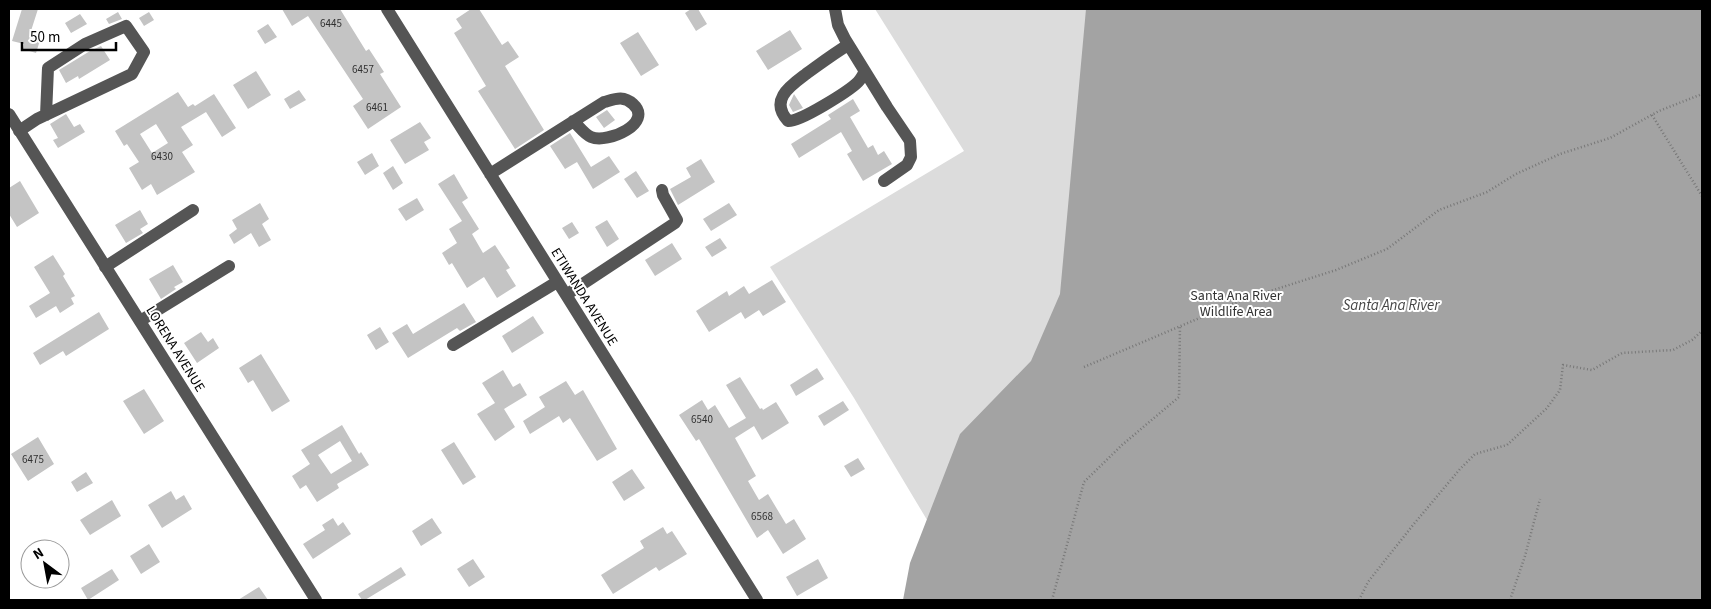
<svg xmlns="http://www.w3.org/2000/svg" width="1711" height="609" font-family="'Source Sans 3',sans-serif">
	<rect width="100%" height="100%" fill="#fff"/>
	<path fill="#dcdcdc" d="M875,9H1702V600L963,580L854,398L770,267L964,151Z"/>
	<path fill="#a3a3a3" d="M1086,9H1702V600H903L910,563L960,434L1031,361L1060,294Z"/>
	<path fill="#c4c4c4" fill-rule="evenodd" d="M22,9H38L30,34L41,37L36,53L23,49L24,44L12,41Z
		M282,9H340L366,51L369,49L384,72L380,74L401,107L368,129L353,106L363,99L308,16L292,26Z
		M471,9H479L502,45L508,41L519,57L505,66L544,130L515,149L478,91L486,86L454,33L462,28L456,19Z
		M691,9H698L707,24L696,31L685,13Z
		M118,12L122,19L109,24L106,19Z
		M149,12L154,20L144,26L139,18Z
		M80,14L87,24L71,33L65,23Z
		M268,24L277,37L265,44L257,31Z
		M790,30L802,49L768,70L756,51Z
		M638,32L659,65L641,76L620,43Z
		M101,46L110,60L79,79L78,76L66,83L59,70L90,51Z
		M256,71L271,95L248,109L233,85Z
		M299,90L306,100L290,109L284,99Z
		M178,92L188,107L193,104L195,106L214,94L236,128L222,137L206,112L181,127L193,145L182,152L195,172L157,195L151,184L142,190L129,168L139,162L127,144L124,146L115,131ZM156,124L168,143L152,153L140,134Z
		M794,94L803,108L793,112L789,105Z
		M853,99L860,111L850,117L868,148L873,145L878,155L884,151L892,164L863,181L847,154L852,151L841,132L799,158L791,144L831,119L828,115Z
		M607,110L615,120L604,128L596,117Z
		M66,114L74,127L80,124L85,132L58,148L53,140L58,138L50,124Z
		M420,122L431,138L424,142L429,150L405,164L390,140Z
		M570,133L591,167L609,156L620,172L593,189L577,162L565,169L550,146Z
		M372,153L379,166L365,175L357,162Z
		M701,159L715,182L678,205L670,189L691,177L686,168Z
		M393,166L403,183L393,190L383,173Z
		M636,171L649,191L637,198L624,179Z
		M454,174L468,198L462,202L479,229L472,234L483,253L495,245L510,268L506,270L516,286L497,298L484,277L467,288L452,263L449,265L442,253L457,243L449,229L462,221L438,184Z
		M20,181L39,213L17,227L9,214V188Z
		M417,198L424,210L406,221L398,209Z
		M260,203L269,219L262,224L271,240L259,247L251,233L234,244L229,235L237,229L232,220Z
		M729,203L737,215L711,231L703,219Z
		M140,210L148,224L140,229L143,233L126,243L115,225Z
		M607,220L619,239L607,247L595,227Z
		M572,222L579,233L569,239L562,228Z
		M720,238L727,248L712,257L705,247Z
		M672,243L682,259L655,276L645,260Z
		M53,255L65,274L63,276L75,296L71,298L74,304L60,313L56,306L36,318L29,306L50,293L34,267Z
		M173,265L183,282L174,287L176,289L161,299L149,279Z
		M772,280L786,302L763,316L759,310L745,319L741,312L709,332L696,311L727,291L729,296L744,286L749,294Z
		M464,303L476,322L460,331L457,328L408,358L392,333L407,324L413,334Z
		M99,312L109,329L66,356L63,351L40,365L33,353Z
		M533,316L544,333L512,353L502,336Z
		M380,327L389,342L376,350L367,335Z
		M201,332L208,342L213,338L219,348L197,363L184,343Z
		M261,354L290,401L272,412L253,380L248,383L239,368Z
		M817,368L824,379L796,396L790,385Z
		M503,370L513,387L520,383L527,395L504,409L515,427L495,441L477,414L495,403L482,383Z
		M740,377L760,409L762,408L763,410L776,402L789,423L762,440L754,426L735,438L756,476L748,481L759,500L768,494L786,524L794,519L806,539L783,554L768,530L757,538L699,439L696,441L679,415L702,400L708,410L715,405L729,428L746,418L726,385Z
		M566,381L575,395L583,390L617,449L597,461L570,418L563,423L559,416L530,434L523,421L545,407L539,397Z
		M144,389L164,421L144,434L123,401Z
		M843,401L849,410L824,426L818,416Z
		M342,425L359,454L361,452L369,465L337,484L339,488L317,502L306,485L300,489L292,476L310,464L301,450ZM340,441L352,461L331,474L318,455Z
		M38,437L54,464L28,481L11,454Z
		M454,442L476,477L463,485L441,450Z
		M858,458L865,469L851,477L844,466Z
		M632,469L645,488L624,501L612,482Z
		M86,472L93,483L77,492L71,482Z
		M171,491L176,500L184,495L192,509L162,528L148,505Z
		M112,500L121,516L90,535L80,520Z
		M333,518L338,526L343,522L351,534L313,559L303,544L325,530L322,525Z
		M432,518L442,533L421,546L412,531Z
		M663,527L667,534L672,531L687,554L659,571L656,567L613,594L601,575L644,548L640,541Z
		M149,544L160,562L141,574L130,556Z
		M473,559L485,577L469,587L457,569Z
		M818,559L828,578L797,596L786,577Z
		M401,567L406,575L365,600H362L358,594Z
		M112,569L119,580L88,600L81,588Z
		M259,587L268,600H238Z"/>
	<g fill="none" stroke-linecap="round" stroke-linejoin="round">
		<path stroke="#777" stroke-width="2.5" stroke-dasharray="1 2.5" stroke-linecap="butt" d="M1652,115L1702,196
			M1084,367L1242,300L1336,270L1387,249L1439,210L1487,192L1516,174L1560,154L1610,138L1659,111L1702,94
			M1052,600L1084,482L1122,445L1179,397L1180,325
			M1359,600L1368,582L1413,525L1460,469L1475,454L1507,445L1547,408L1560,390L1563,365L1592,370L1622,353L1673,350L1692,340L1702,331
			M1510,600L1525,556L1540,499"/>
		<path stroke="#555" stroke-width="12" d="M387,9L757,600
			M835,9L838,25L845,39L887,107L910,141L911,157L907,165L884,181
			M848,45C833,54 820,64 806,74C790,86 769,100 788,121C800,122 849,91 858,82C861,79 863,75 865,71
			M9,114L316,600
			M19,131L37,119L132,74L144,52L126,26L85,44L48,68L46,115
			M490,174L604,102C615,99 623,95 633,104C654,123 608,144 591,137C584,134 579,126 573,121
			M105,267L193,210
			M566,295L675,223L677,220L663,195L662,190
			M140,321L229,266
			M453,345L557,282"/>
	</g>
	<g text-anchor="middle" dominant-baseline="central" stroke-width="4" stroke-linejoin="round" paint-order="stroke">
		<g font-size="11" fill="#313131">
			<text x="331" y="23">6445</text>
			<text x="363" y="69">6457</text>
			<text x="377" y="107">6461</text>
			<text x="162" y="156">6430</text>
			<text x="702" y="419">6540</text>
			<text x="33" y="459">6475</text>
			<text x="762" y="516">6568</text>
		</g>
		<g font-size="14" fill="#333" stroke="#fff">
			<text x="1236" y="296">Santa Ana River<tspan x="1236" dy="16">Wildlife Area</tspan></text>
		</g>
		<g font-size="14" fill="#000" stroke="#fff">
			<text transform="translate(584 297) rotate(58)">ETIWANDA AVENUE</text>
			<text transform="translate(175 349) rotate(58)">LORENA AVENUE</text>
		</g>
		<g font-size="15" font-style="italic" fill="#444" stroke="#fff">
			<text x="1391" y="305">Santa Ana River</text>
		</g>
	</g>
	<rect width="1711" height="609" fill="none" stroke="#000000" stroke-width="20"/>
	<g transform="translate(45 564) rotate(328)"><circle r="24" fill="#ffffff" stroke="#999999"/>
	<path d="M0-4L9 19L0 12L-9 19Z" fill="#000000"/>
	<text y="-8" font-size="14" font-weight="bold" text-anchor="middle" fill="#000000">N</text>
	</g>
	<path d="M22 42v8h94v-8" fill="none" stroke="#000000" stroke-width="2.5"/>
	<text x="30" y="42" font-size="15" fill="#000000" stroke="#ffffff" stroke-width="4" paint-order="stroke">50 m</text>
</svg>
